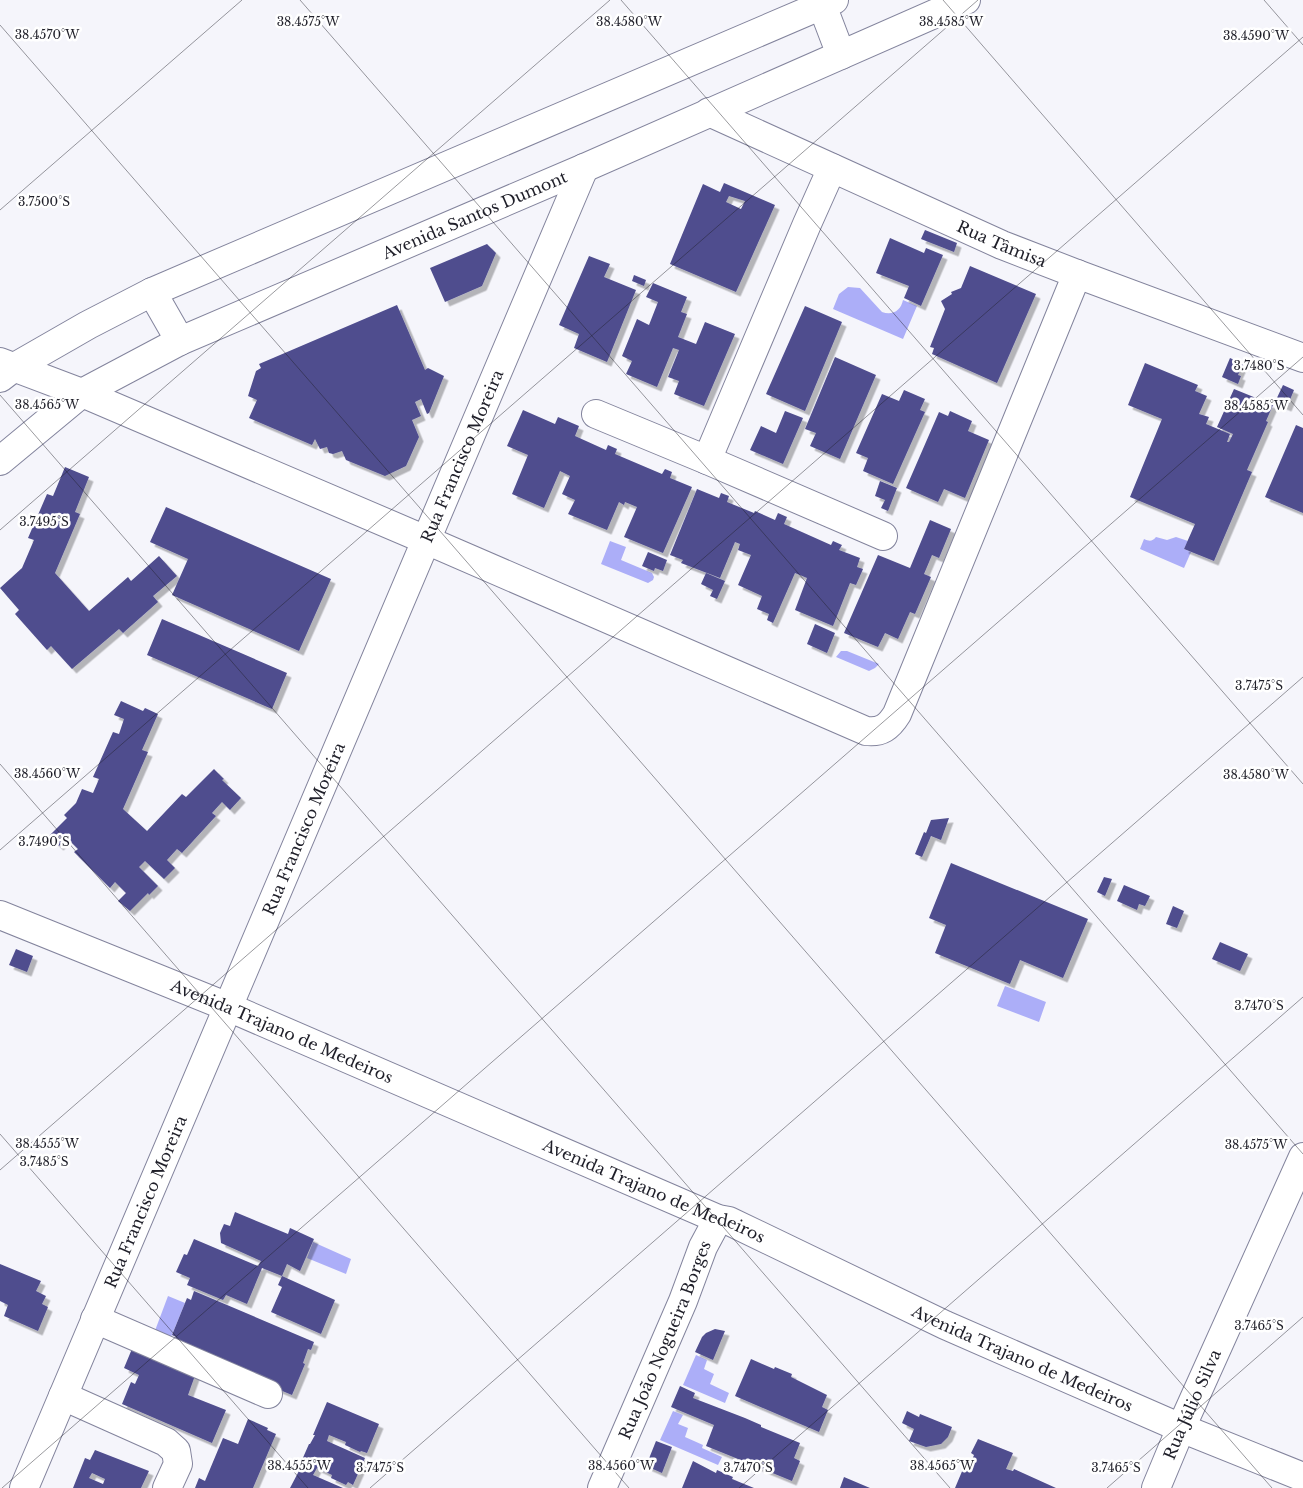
<svg xmlns="http://www.w3.org/2000/svg" width="1303" height="1488" font-family="'Libre Baskerville',serif">
	<defs>
		<filter id="shadow"><feDropShadow dx="4.5" dy="4.5" stdDeviation="0" flood-color="#0004"/></filter>
	</defs>
	<rect width="100%" height="100%" fill="#f5f5fb"/>
	<path fill="#acaef8" d="M848,287L860,288L882,312C893,316 901,310 903,300L917,306L903,339L833,309L839,294Z
		M1156,537L1167,540L1176,537L1188,541L1184,549L1191,552L1184,568L1140,549L1144,539C1149,541 1152,542 1156,537Z
		M610,541L626,547L621,560L652,573L654,577L653,580L648,583L601,564Z
		M841,651H847L879,664L875,668L869,671L836,657Z
		M1005,986L1046,1002L1039,1022L997,1006Z
		M313,1242L351,1259L346,1274L307,1258Z
		M168,1296L185,1303L169,1342L153,1336Z
		M696,1355L707,1360L704,1369L714,1374L710,1384L729,1393L725,1403L683,1385Z
		M673,1411L683,1415L678,1424L688,1428L685,1437L703,1445L702,1448L722,1457L718,1465L660,1440Z"/>
	<path fill="#4f4d8e" fill-rule="evenodd" filter="url(#shadow)" d="M724,183L775,205L736,292L670,264L703,184L720,192ZM729,196L745,201L741,209L726,202Z
		M925,230L957,243L954,252L921,239Z
		M890,238L924,253L926,248L943,255L921,306L904,298L909,286L876,273Z
		M487,244L496,253L482,286L445,302L430,268Z
		M589,256L610,264L604,277L636,290L607,362L574,348L579,334L559,325Z
		M970,266L1036,294L997,383L932,354L934,348L930,347L945,309L941,301L952,294L951,292L961,288Z
		M634,275L646,280L644,286L632,281Z
		M653,283L687,297L681,312L687,314L678,337L696,344L705,322L735,334L704,406L674,394L679,381L668,377L679,350L673,348L657,387L626,374L632,361L622,356L637,319L649,325L658,302L646,297Z
		M397,305L425,370L428,368L444,376L429,413L427,414L421,399L415,402L421,416L412,420L419,437L406,466L385,476L346,460L342,451L333,454L329,453L327,447L320,449L315,439L312,445L249,418L257,400L248,396L256,371L261,368L259,364Z
		M805,306L842,322L805,411L766,394Z
		M835,357L876,375L840,459L810,446L816,433L805,429Z
		M1230,358L1243,364L1238,375L1241,376L1238,384L1222,377Z
		M1145,363L1198,385L1195,391L1207,396L1199,414L1209,417L1206,424L1230,434L1227,442H1229L1233,434L1217,427L1234,389L1273,405L1266,421L1268,422L1247,470L1252,472L1214,561L1184,549L1195,524L1130,497L1162,419L1128,405Z
		M1283,385L1294,390L1287,407L1275,402Z
		M904,390L925,399L920,410L925,412L893,484L863,471L868,458L856,453L882,394L899,401Z
		M523,410L555,424L558,417L579,426L575,436L606,450L608,445L617,449L615,454L662,474L665,469L672,472L670,478L692,487L663,553L624,537L637,507L625,502L624,505L619,502L607,530L568,514L575,500L562,494L570,476L560,471L544,508L512,494L528,455L507,446Z
		M785,411L803,418L783,464L750,450L761,426L776,433Z
		M950,411L972,421L968,431L989,440L965,498L944,489L938,502L906,488L939,412L948,416Z
		M1296,425L1303,428V513L1265,497Z
		M65,467L89,477L75,512L80,514L55,573L89,611L128,577L131,581L159,556L177,576L153,596L158,602L123,633L119,629L72,669L51,646L47,650L15,614L19,610L0,588L22,568L34,540L28,538L47,494L53,496Z
		M880,481L897,488L888,511L881,508L885,500L875,496Z
		M697,489L719,498L721,493L729,496L727,502L754,513L755,511L775,520L778,513L787,517L784,524L831,545L833,541L842,545L839,550L860,558L857,567L863,569L856,585L850,583L833,626L795,610L807,578L795,573L773,623L767,620L769,614L757,609L762,596L738,585L751,555L738,550L740,544L735,542L720,578L681,563L683,560L670,555Z
		M166,507L331,579L299,651L172,595L188,559L150,542Z
		M930,520L951,529L939,558L932,555L924,574L931,577L915,614L910,612L898,639L885,633L878,647L844,633L878,555L910,568Z
		M648,552L667,560L663,571L655,568L654,571L642,566Z
		M706,573L725,581L717,599L710,596L713,590L701,584Z
		M162,619L287,673L272,709L147,655Z
		M815,624L835,633L827,653L807,644Z
		M121,701L143,711L145,708L158,714L142,750L148,752L123,809L147,831L182,794L186,797L214,769L224,779L222,780L241,798L230,810L222,802L212,813L216,816L182,853L177,849L167,860L175,868L164,879L145,861L139,867L158,886L149,895L148,893L130,911L118,901L126,893L115,882L110,888L74,852L78,849L67,838L59,846L49,836L67,818L64,815L76,803L82,789L93,793L99,779L93,777L113,732L119,734L124,719L114,715Z
		M949,818L941,840L931,836L922,857L915,854L924,832L926,833L931,820Z
		M951,863L1088,919L1063,978L1020,960L1010,984L935,953L946,925L929,918Z
		M1104,877L1112,879L1105,896L1097,892Z
		M1124,885L1150,896L1145,906L1139,904L1137,910L1117,901Z
		M1173,906L1184,911L1177,928L1166,924Z
		M1220,942L1248,954L1240,971L1212,959Z
		M16,949L33,956L27,972L9,965Z
		M235,1212L288,1234L290,1228L314,1239L300,1271L287,1264L282,1276L262,1268L247,1304L226,1295L223,1300L187,1285L190,1278L176,1272L184,1254L187,1255L194,1239L258,1266L261,1261L221,1243L220,1233L224,1224L230,1226Z
		M0,1264L41,1281L36,1291L46,1296L42,1304L48,1307L38,1331L4,1316L8,1305L0,1301Z
		M282,1276L335,1300L321,1334L271,1312L282,1287L278,1285Z
		M194,1291L314,1342L311,1350L308,1349L303,1363L305,1364L292,1395L172,1345L176,1337L172,1335L187,1298L191,1300Z
		M715,1329L725,1331L713,1360L695,1352L702,1337L706,1333Z
		M134,1344L197,1370L188,1395L226,1410L212,1443L122,1404L131,1382L135,1384L139,1375L124,1368Z
		M751,1359L774,1369L775,1367L792,1374L791,1377L827,1395L822,1407L828,1410L819,1432L735,1396Z
		M680,1386L695,1393L693,1398L745,1418L761,1425V1427L800,1443L794,1458L800,1461L792,1481L706,1446L714,1425L671,1407Z
		M327,1402L379,1424L367,1453L361,1451L360,1452L345,1445L346,1442L329,1435L327,1441L365,1458L353,1485L348,1482L346,1485L331,1478L332,1475L317,1468L313,1475L343,1488H290L300,1469H298L309,1444H310L315,1435H313Z
		M907,1411L919,1417L920,1414L952,1427L948,1437L941,1444L926,1447L909,1441L914,1429L902,1423Z
		M248,1419L268,1428L267,1430L276,1434L253,1488H195L199,1478L205,1481L223,1438L238,1444Z
		M978,1439L1013,1453L1006,1469L1013,1471L1014,1469L1056,1488H955L963,1469L968,1470L974,1455L971,1453Z
		M656,1441L672,1447L662,1473L646,1466Z
		M95,1450L149,1471L141,1488H73L85,1458L90,1460ZM92,1473L105,1479L103,1484L89,1478Z
		M693,1461L716,1473L717,1470L733,1477L732,1479L754,1488H682Z
		M844,1477L870,1488H840Z"/>
	<g fill="none" stroke-linecap="round" stroke-linejoin="round">
		<g stroke="#83849d" stroke-width="30">
			<g id="minor">
				<path id="s1" d="M709,112L1002,245L1077,274L1303,358"/>
				<path d="M0,362L82,393L426,540L866,731C881,733 889,727 897,714L1077,274"/>
				<path d="M596,414L707,460L883,536"/>
				<path d="M707,460L807,224L832,168"/>
				<path id="s2" d="M0,915L228,1007L718,1219L729,1221L945,1325L1181,1428L1303,1477"/>
				<path d="M95,1319L268,1394"/>
				<path d="M63,1396L166,1442L176,1451L178,1464L167,1488"/>
				<path id="s3" d="M24,1488L584,168"/>
				<path id="s4" d="M602,1488L683,1301L703,1247L718,1219"/>
				<path id="s5" d="M1156,1488L1181,1428L1303,1157"/>
			</g>
		</g>
		<g stroke="#83849d" stroke-width="30">
			<g id="major">
				<path d="M822,5L841,55"/>
				<path d="M152,292L180,341"/>
				<path d="M0,378L13,368L88,325L152,292L834,0"/>
				<path id="s6" d="M0,461L82,393L180,341L584,168L966,0"/>
			</g>
		</g>
		<use href="#minor" stroke="#fff" stroke-width="28"/>
		<use href="#major" stroke="#fff" stroke-width="28"/>
	</g>
	<path fill="none" stroke="#1f1f29" stroke-width="1" stroke-opacity="0.45" d="M300,0L1303,1154M621,0L1303,784M943,0L1303,415M1264,0L1303,45M0,25L1272,1488M0,210L242,0M0,395L950,1488M0,530L610,0M0,764L629,1488M0,850L978,0M0,1134L308,1488M0,1170L1303,37M2,1488L1303,357M370,1488L1303,677M739,1488L1303,997M1107,1488L1303,1317"/>
	<g text-anchor="middle" dominant-baseline="central" stroke-width="5" stroke-linejoin="round" paint-order="stroke">
		<g font-size="16" fill="#1f1f29" stroke="#fff">
			<text stroke="none"><textPath href="#s6" startOffset="538">Avenida Santos Dumont</textPath></text>
			<text stroke="none"><textPath href="#s1" startOffset="321">Rua Tâmisa</textPath></text>
			<text stroke="none"><textPath href="#s3" startOffset="1121">Rua Francisco Moreira</textPath></text>
			<text stroke="none"><textPath href="#s3" startOffset="716">Rua Francisco Moreira</textPath></text>
			<text stroke="none"><textPath href="#s2" startOffset="305">Avenida Trajano de Medeiros</textPath></text>
			<text stroke="none"><textPath href="#s2" startOffset="710">Avenida Trajano de Medeiros</textPath></text>
			<text stroke="none"><textPath href="#s3" startOffset="311">Rua Francisco Moreira</textPath></text>
			<text stroke="none"><textPath href="#s4" startOffset="161">Rua João Nogueira Borges</textPath></text>
			<text stroke="none"><textPath href="#s2" startOffset="1115">Avenida Trajano de Medeiros</textPath></text>
			<text stroke="none"><textPath href="#s5" startOffset="91">Rua Júlio Silva</textPath></text>
		</g>
	</g>
	<g font-size="12" text-anchor="middle" fill="#1f1f29" stroke="#fff" stroke-width="5" stroke-linejoin="round" paint-order="stroke">
		<text x="308" y="26">38.4575°W</text>
		<text x="629" y="26">38.4580°W</text>
		<text x="951" y="26">38.4585°W</text>
		<text x="47" y="39">38.4570°W</text>
		<text x="1256" y="40">38.4590°W</text>
		<text x="44" y="206">3.7500°S</text>
		<text x="1259" y="370">3.7480°S</text>
		<text x="47" y="409">38.4565°W</text>
		<text x="1256" y="410">38.4585°W</text>
		<text x="44" y="526">3.7495°S</text>
		<text x="1259" y="690">3.7475°S</text>
		<text x="47" y="778">38.4560°W</text>
		<text x="1256" y="779">38.4580°W</text>
		<text x="44" y="846">3.7490°S</text>
		<text x="1259" y="1010">3.7470°S</text>
		<text x="47" y="1148">38.4555°W</text>
		<text x="1256" y="1149">38.4575°W</text>
		<text x="44" y="1166">3.7485°S</text>
		<text x="1259" y="1330">3.7465°S</text>
		<text x="299" y="1470">38.4555°W</text>
		<text x="621" y="1470">38.4560°W</text>
		<text x="942" y="1470">38.4565°W</text>
		<text x="380" y="1472">3.7475°S</text>
		<text x="748" y="1472">3.7470°S</text>
		<text x="1116" y="1472">3.7465°S</text>
	</g>
</svg>
